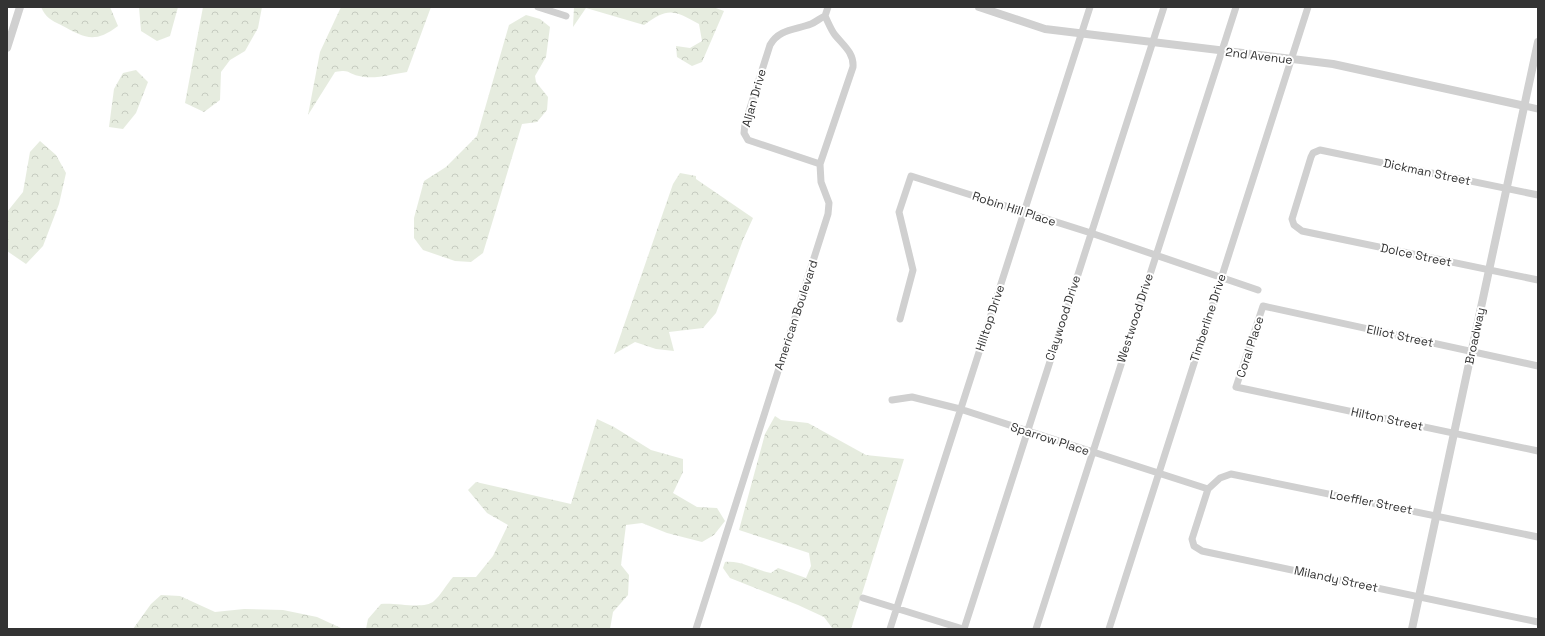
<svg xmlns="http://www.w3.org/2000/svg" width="1545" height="636" font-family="'Space Grotesk',sans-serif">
	<defs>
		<pattern id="forest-crowns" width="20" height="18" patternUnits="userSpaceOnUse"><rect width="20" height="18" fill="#e6ecdf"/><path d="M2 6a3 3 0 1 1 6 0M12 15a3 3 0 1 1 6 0" fill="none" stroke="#c6cbc0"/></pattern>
	</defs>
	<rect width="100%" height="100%" fill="#fff"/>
	<path fill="url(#forest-crowns)" d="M41,7H110L118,26C94,44 85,38 61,25C51,20 46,18 41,7Z
		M139,7H178L170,36L157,41L141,31Z
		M203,7H262L258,28L245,51L230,60L221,72L220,100L204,112L185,103Z
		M341,7H431L407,72C392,74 374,80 359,76C346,73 351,69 335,72L308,115L320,52Z
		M574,7H713L724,11L702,62L692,66L677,57L676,46L690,48L702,41L699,24C674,10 668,7 644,25L586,8L573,27Z
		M526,15L540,19L550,27L546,57L535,76L536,82L548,97L547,110L537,122L522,124L483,253L471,262L455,261L423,250L414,238V218L424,181L446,167L477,136L509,25Z
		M136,70L148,82L136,113L123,129L109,127L114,89L123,73Z
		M40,141L56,155L66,173L59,204L43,246L26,264L7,251V212L23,192L30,152Z
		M680,173L696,176V179L753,218L743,240L716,313L703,328L669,332L674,351L656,349L635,342L614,354L673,184Z
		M775,416L781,420L808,423L866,455L904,459L851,629H833L824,617L798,605L730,578L723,568L725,562C741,560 755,570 771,573L778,568L806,578L811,566L809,553L739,530L765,434Z
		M597,419L614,427L651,450L683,459V472L673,493L697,507L717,508L725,521L714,535L702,542L667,533L642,523L626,525L621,565L629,575L628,595L613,612L610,629H366L368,619L381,604C395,602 424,610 434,601C440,596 447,584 453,577H476L493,556L508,525L487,513L468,490L476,482L571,504Z
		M161,595L180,596L215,612L244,609L283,610L317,617L343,629H133L151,604Z"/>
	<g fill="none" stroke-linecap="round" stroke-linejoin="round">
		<path stroke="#d0d0d0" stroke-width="7" d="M538,7L566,16
			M1525,106L1538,109
			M820,164L748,140L744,133L745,124L770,45C779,29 795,30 811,24C816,22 820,18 825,16
			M1538,195L1320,150L1313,153L1311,157L1292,219L1294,225L1302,231L1538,280
			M900,319L913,270L899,212L911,176L1091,233L1258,290
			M1538,366L1263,306L1236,387L1538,451
			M892,400L912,397L960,409L1208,489
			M1538,537L1231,474L1220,478L1208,489L1192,539L1194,546L1202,551L1538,622
			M863,598L963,629
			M696,629L828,214L829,203L821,182L820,164L853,67C854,53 844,46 835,35C831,30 828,22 825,16L828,7
			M890,629L1090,7
			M964,629L1164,7
			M1036,629L1236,7
			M1109,629L1308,7"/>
		<path stroke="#d0d0d0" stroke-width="8" d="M979,7L1045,29L1333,64L1525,106
			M7,48L20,7
			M1412,629L1538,42"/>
	</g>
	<g text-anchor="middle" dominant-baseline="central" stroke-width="4" stroke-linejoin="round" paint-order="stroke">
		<g font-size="12" fill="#333" stroke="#fff">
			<text transform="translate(1259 56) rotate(7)">2nd Avenue</text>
			<text transform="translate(754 98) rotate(-74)">Aljan Drive</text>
			<text transform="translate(1427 172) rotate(12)">Dickman Street</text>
			<text transform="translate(1014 209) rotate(18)">Robin Hill Place</text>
			<text transform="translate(1416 255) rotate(12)">Dolce Street</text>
			<text transform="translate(796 315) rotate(-72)">American Boulevard</text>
			<text transform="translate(990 318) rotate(-72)">Hilltop Drive</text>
			<text transform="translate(1063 318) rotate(-72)">Claywood Drive</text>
			<text transform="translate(1135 318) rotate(-72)">Westwood Drive</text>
			<text transform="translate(1208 318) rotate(-72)">Timberline Drive</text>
			<text transform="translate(1400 336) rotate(12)">Elliot Street</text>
			<text transform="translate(1475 336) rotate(-78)">Broadway</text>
			<text transform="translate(1250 347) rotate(-72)">Coral Place</text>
			<text transform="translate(1387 419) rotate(12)">Hilton Street</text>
			<text transform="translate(1050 439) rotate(18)">Sparrow Place</text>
			<text transform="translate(1371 502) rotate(11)">Loeffler Street</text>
			<text transform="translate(1336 579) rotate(12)">Milandy Street</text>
		</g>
	</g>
	<rect width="1545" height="636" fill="none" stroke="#333333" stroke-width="16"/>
</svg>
